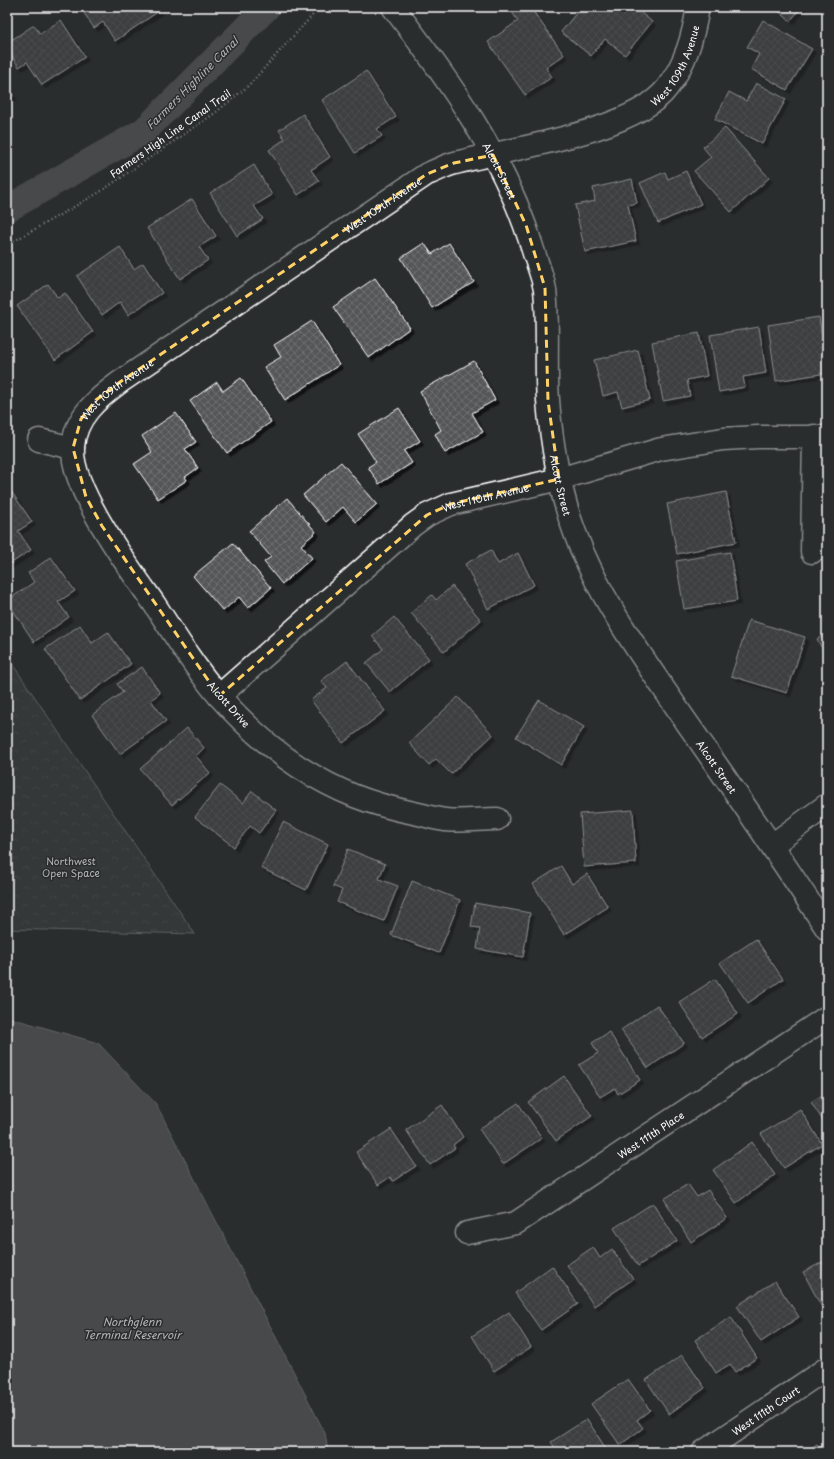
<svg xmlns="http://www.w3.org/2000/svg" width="834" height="1459" font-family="'Playpen Sans',sans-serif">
	<defs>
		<pattern id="park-crowns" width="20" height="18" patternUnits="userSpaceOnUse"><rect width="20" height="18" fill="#414445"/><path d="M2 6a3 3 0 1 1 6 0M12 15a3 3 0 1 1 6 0" fill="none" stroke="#5e6061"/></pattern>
		<pattern id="building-cross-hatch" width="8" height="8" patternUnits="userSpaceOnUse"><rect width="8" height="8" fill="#555758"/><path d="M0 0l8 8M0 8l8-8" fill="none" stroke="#6e7071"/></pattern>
		<filter id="shadow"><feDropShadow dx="3.5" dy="3.5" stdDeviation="0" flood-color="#0009"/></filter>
	</defs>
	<rect width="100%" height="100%" fill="#2a2d2e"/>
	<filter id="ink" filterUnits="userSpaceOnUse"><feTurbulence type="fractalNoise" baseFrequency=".025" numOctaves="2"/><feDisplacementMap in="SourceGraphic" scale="8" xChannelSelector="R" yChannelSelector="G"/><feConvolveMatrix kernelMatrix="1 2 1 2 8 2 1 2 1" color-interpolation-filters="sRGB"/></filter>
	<g filter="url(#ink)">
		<path fill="url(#park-crowns)" stroke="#a0a2a2" d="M7,656L195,934L7,929Z"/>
		<path fill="#6a6c6d" stroke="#a6a7a7" d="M7,1017L98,1043L156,1104L325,1433L328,1452H7Z"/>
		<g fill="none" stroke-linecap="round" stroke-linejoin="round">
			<path stroke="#6a6c6d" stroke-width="27" d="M7,209L144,131L267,7"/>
		</g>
		<path fill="url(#building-cross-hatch)" stroke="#fff" filter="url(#shadow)" d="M80,7H156L159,11L115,41L103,22L94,28Z
			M513,7H530L564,55L546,68L552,77L525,95L488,42L518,21L510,9Z
			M581,7H616L621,11L625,7H634L652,22L625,55L605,39L591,56L561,32Z
			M774,7H802L790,21Z
			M61,20L85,57L42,85L27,62L19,67L7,48V43L34,25L40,34Z
			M763,20L812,49L787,90L751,69L759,54L747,47Z
			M366,71L396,117L377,129L382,136L355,153L322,100Z
			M756,83L786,99L762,144L715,119L729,92L746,101Z
			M7,86L13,96L7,100Z
			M303,114L330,157L311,170L319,181L298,195L269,150L285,139L279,130Z
			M725,128L769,178L731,212L694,171L711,157L703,147Z
			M254,165L272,195L254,206L263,219L237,236L210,193Z
			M686,171L701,204L658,223L640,183L665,172L668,179Z
			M632,179L637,203L628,205L636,241L585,252L575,205L595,201L593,188Z
			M192,199L216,236L199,247L208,260L180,279L147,228Z
			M424,243L432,254L449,243L474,282L432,308L401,258Z
			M120,247L134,269L143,263L162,293L128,315L120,302L102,315L77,276Z
			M375,278L410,328L369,358L333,307Z
			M48,284L58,298L65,293L93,332L55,360L17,306Z
			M819,317L827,373L776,381L768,325Z
			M312,321L339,365L285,400L264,367L281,357L274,345Z
			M759,327L766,373L743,377L745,387L719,392L710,335Z
			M699,333L707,376L687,380L690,396L663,401L652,342Z
			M638,350L650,400L622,407L618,392L603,396L594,360Z
			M474,361L495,400L472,413L483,432L445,453L435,434L441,430L420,391Z
			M241,378L271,422L227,453L190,401L217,382L223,391Z
			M399,408L420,441L404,451L412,463L379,484L368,467L376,462L358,434Z
			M176,413L196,442L185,449L198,468L185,477L187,480L158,499L134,464L152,452L142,436Z
			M341,462L377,504L356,522L343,507L326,522L303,495Z
			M11,491L32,522L18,531L31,550L7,566V494Z
			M726,492L736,542L677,554L667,504Z
			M287,498L316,532L301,545L312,558L282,584L264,562L271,557L249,531Z
			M233,543L271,588L248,608L239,597L223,611L193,576Z
			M491,550L498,564L518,553L534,585L488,609L465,564Z
			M730,552L737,601L684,609L676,561Z
			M51,557L75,591L58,602L69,617L34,642L7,601L34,582L28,573Z
			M452,586L481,620L444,652L411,613L432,595L436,600Z
			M394,617L429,659L390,692L366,663L383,649L372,636Z
			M749,620L805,637L787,693L731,676Z
			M80,625L92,643L108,632L131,664L80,700L45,649Z
			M827,634V658L817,639Z
			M347,661L385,711L343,743L311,700L327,688L321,681Z
			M142,667L160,693L151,700L166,721L120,754L92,715L123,692L117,684Z
			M458,697L493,735L451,774L436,759L429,765L409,743Z
			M539,700L584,727L561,765L516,737Z
			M187,728L204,748L196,756L210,773L172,805L140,769Z
			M220,785L243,803L252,791L276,810L259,833L250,826L234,847L195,817Z
			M633,810L636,863L584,867L580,814Z
			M283,822L328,844L306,890L261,868Z
			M348,849L385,864L379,879L398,886L384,921L337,902L342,890L333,886Z
			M561,866L572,884L587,874L608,907L564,935L533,884Z
			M412,881L460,900L439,953L391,935Z
			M475,903L530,913L523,957L477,949L480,928L471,927Z
			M756,939L783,979L748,1003L720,963Z
			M715,979L738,1014L702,1037L679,1002Z
			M657,1005L684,1043L648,1068L621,1030Z
			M609,1032L640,1080L618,1094L615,1088L600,1097L579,1065L598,1053L592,1043Z
			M564,1076L592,1116L556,1141L528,1102Z
			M827,1092V1127L811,1102Z
			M518,1103L542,1138L503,1164L479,1129Z
			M442,1105L463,1137L453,1145L455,1148L430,1165L406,1130Z
			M800,1109L822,1144L784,1168L761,1134Z
			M391,1129L416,1166L393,1181L390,1177L378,1185L356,1152Z
			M752,1142L775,1175L736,1203L713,1170Z
			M688,1184L697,1197L708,1190L727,1218L691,1242L664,1199Z
			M653,1203L677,1241L638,1266L614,1228Z
			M593,1247L600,1258L612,1249L633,1279L594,1306L567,1265Z
			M827,1260V1312L825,1313L803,1272Z
			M552,1266L578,1304L541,1330L515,1293Z
			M775,1281L799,1317L761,1342L737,1306Z
			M509,1312L531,1347L494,1371L472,1336Z
			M731,1317L757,1358L735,1372L730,1364L716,1373L695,1340Z
			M682,1355L705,1388L669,1414L646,1380Z
			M628,1379L650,1410L637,1420L643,1428L620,1445L591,1404Z
			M587,1419L608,1452H558L551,1442Z
			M817,1444L823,1452H805Z"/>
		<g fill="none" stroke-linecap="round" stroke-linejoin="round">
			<g stroke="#fff" stroke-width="25">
				<g id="minor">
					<path id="s1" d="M393,7C450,82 506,159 533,250C537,263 543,277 545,290C549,326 545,363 548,400C551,441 560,494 575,533C599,599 644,659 683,717C732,787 780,857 827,929"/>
					<path d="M39,440L73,448"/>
					<path d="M812,552L814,436"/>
					<path id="s2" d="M219,696L413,525L427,515L451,504L559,479L661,449L723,439L758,437H827"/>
					<path id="s3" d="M497,819C480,819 462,822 445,820C435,819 424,815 414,813C370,804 338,792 299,767C270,748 242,722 219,696C195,668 175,636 155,605C131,570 70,489 73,447C75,417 97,399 120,382L427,174C436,171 446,165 455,163C508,149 634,132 667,88C686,63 693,37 698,7"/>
					<path d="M772,845L827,805"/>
					<path id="s4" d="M467,1233L516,1223L827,1017"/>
					<path id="s5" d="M703,1452L827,1368"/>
				</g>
			</g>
			<path stroke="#fff" stroke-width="2.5" stroke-dasharray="1 3" stroke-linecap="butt" d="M7,245L100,192L215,113L248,86L320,7"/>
			<use href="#minor" stroke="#2a2d2e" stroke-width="22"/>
		</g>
	</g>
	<path d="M0 0H834V1459H0ZM493,155L526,225L545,288L548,401L559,479L451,504L427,515L219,696L102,526L86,497L73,448L81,419L96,400L120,382L427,174L454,163Z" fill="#2a2d2e" fill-opacity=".55" fill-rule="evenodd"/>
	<path fill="none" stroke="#ffd166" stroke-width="3" stroke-dasharray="8 5" stroke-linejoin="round" d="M493,155L526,225L545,288L548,401L559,479L451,504L427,515L219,696L102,526L86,497L73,448L81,419L96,400L120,382L427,174L454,163Z"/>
	<g text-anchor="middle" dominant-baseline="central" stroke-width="3" stroke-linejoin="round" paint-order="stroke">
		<g font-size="10" fill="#fff" stroke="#2a2d2e">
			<text stroke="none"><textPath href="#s3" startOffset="1343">West 109th Avenue</textPath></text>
			<text transform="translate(170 133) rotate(-35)">Farmers High Line Canal Trail</text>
			<text stroke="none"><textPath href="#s1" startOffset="196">Alcott Street</textPath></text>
			<text stroke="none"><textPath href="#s3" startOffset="1007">West 109th Avenue</textPath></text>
			<text stroke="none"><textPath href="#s3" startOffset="683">West 109th Avenue</textPath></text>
			<text stroke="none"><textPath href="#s1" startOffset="520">Alcott Street</textPath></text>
			<text stroke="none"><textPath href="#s2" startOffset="337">West 110th Avenue</textPath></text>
			<text transform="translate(229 704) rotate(48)">Alcott Drive</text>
			<text stroke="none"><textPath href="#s1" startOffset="844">Alcott Street</textPath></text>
			<text stroke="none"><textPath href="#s4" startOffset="211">West 111th Place</textPath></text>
			<text stroke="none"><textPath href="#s5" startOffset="75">West 111th Court</textPath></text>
		</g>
		<g font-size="10" fill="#b3b4b5" stroke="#2a2d2e">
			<text x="71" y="860">Northwest<tspan x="71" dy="12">Open Space</tspan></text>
		</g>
		<g font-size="11" font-style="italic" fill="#b4b6b6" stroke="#2a2d2e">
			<text transform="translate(192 83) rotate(-45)">Farmers Highline Canal</text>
			<text x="132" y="1321">Northglenn<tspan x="132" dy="13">Terminal Reservoir</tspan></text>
		</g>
	</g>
	<rect width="834" height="1459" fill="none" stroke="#2a2d2e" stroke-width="24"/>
	<rect x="12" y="12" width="810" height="1435" fill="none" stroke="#fff" stroke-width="1.5" filter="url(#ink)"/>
</svg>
